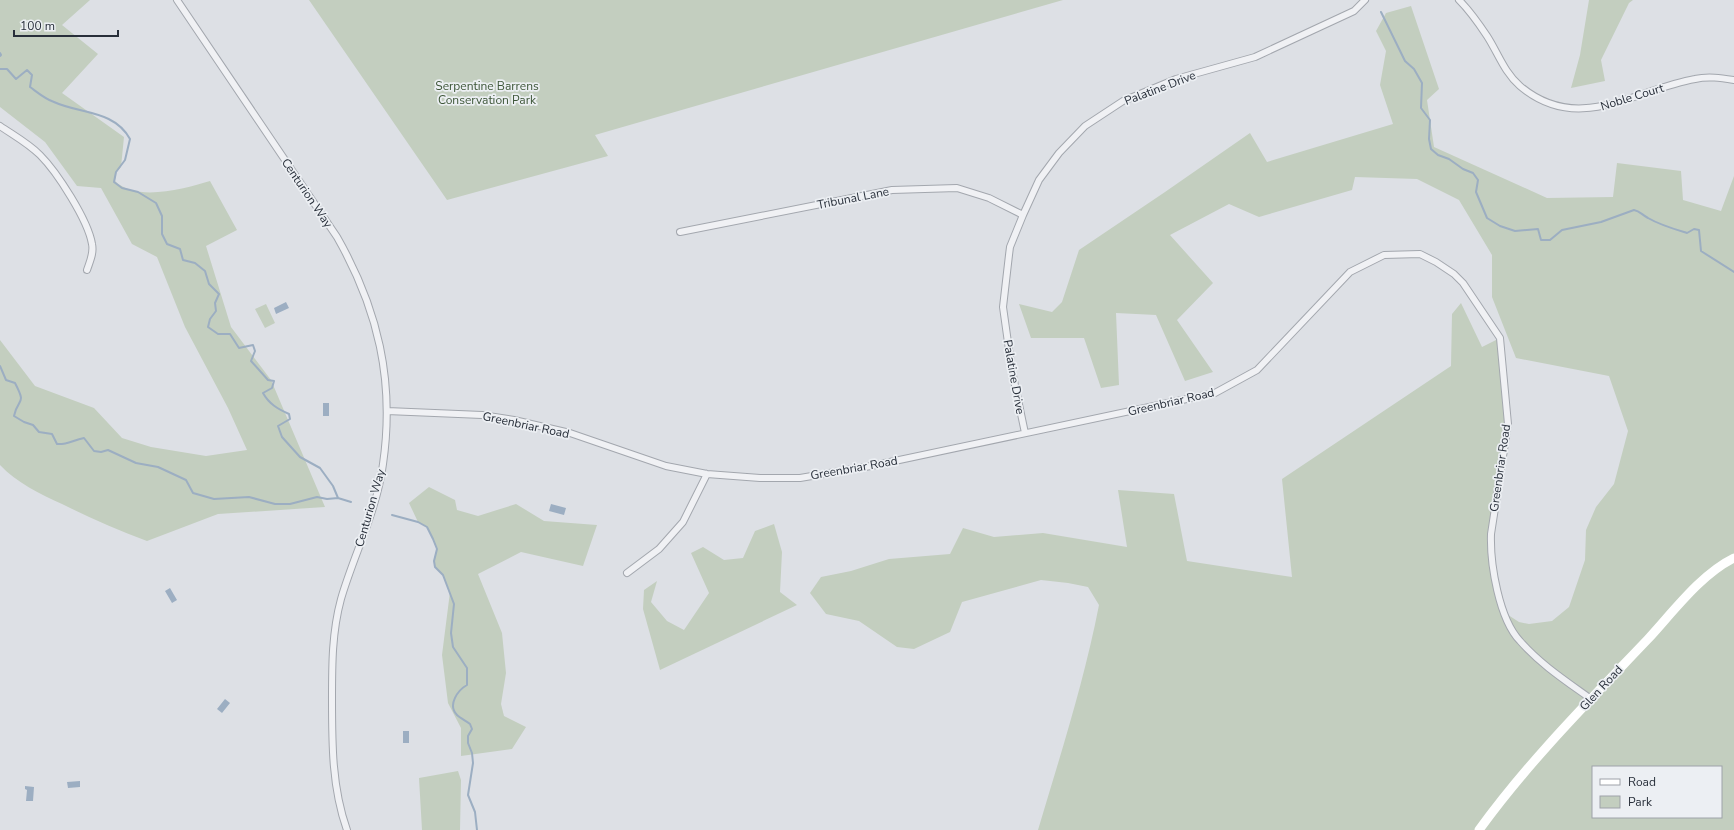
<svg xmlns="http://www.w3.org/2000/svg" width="1734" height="830" font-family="'Nunito Sans',sans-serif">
	<rect width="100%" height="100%" fill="#dde0e5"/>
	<path fill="#c3cebf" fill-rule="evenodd" d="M0,0H90L62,25L98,54L62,93L124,137L121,167L116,172L115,181C136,202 184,189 210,181L237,230L206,246L231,327L271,380L325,507L218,514L147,541C118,530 90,518 62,504C40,494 17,483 0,465V340L35,386L94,408L122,438L151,447L206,456L247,450L228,408L185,327L157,257L132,244L101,188L77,186L45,142L0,107Z
		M309,0H1063L595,135L608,156L447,200Z
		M1589,0H1633L1629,3L1601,60L1605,81L1571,88L1580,55Z
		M1411,6L1439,89L1427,100L1434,147L1547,198L1613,197L1617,163L1681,171L1683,200L1721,211L1734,176V830H1038C1060,756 1084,682 1099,605L1088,587L1068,583L1041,580L962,602L950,632L914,649L897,647L859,621L826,614L810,593L821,577L851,571L889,559L950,554L963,528L994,537L1043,533L1127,547L1118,490L1174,494L1187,561L1292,577L1282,479L1451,366L1452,314L1461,303L1482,347L1500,338L1508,424L1494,534L1495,579L1502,611L1519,622L1529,624L1552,621L1569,607L1585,560L1586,530L1596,507L1614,484L1628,431L1609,376L1516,358L1492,297V255L1459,200L1417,179L1355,177L1352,190L1259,217L1229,204L1170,235L1213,283L1177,320L1213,372L1185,381L1156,315L1116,313L1119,385L1101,388L1084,338H1031L1019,304L1052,312L1062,302L1079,250L1165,192L1250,133L1267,162L1393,124L1380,85L1386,51L1376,31L1386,13ZM1593,767H1721V817H1593Z
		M266,304L275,323L265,328L255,309Z
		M429,487L455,500L457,510L478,516L516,504L544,521L597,525L583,566L521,552L478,574L502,633L506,673L501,704L504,716L526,727L512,749L461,756V728L448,703L442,655L450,592L443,575L435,567L434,561L437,549L433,539L427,527L418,522L409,503Z
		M774,524L782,552L780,592L797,605L660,670L643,609L644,590L657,581L651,602L667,621L684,630L709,593L691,553L703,547L724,560L743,558L755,531Z
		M458,771L461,780L460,830H422L419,778Z"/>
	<path fill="#9caec2" d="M286,302L289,308L276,314L274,308Z
		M323,403H329V416H323Z
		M551,504L566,508L564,515L549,511Z
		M170,588L177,600L172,603L165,591Z
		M225,699L230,703L222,713L217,709Z
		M403,731H409V743H403Z
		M80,781V787L68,788L67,782Z
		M25,786L34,787L33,801H26L27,790L25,789Z"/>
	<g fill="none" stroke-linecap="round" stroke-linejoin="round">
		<path stroke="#9caec2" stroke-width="2" d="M1381,12L1405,61L1414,69L1422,83L1421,108L1430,120L1429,139L1431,149L1438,155L1449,159L1463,169L1473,173L1478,180L1476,192L1487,218L1500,226L1515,231L1538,229L1541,240H1550L1562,230L1601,222L1634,210C1640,211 1642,215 1648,218C1660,225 1674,229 1687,233L1694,229L1699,230L1701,251L1734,272
			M0,53L1,55L0,56
			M0,69H7L16,79L27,70L32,75L30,87C37,92 45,99 54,102C80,114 114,110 130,139L125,160L116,172L114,182L122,188L138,192L156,203L162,216V234L167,244L180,249L183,260L195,263L205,271L209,284L219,294L215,303L216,311L210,319L208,327L218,334H230L239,348L253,345L255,351L251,361L268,380L274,381L272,388L263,393C269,404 278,409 289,414L290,419L278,426L282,437L300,457L320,468L333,486L338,498
			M0,366L6,380L15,383C27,406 18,397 14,416L24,422L33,425L39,432L52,434L57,444C67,445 73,440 84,438L94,451L101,452L108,450L136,463L158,467L186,480L193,493L214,499L249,497L275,504H290L317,497L327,499L338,498L351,502
			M392,515L418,522L427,527L433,539L437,549L434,561L435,567L443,575L454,604L451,633L453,647L467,668V685C458,690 447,705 457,715C460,718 466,721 470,724L472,729L468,736V743L472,753L473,763L468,795L475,812L477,830"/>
		<g stroke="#a3a7ae" stroke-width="8">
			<path id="street" d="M177,0L337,237C378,309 395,381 383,464C377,511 354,554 341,599C332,632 332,665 332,699C332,744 332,788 347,830
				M1459,0C1469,10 1479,24 1487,36C1498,53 1504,72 1520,86C1578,135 1634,90 1695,79C1708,76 1721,78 1734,80
				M0,126C13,135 28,143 40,155C57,172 88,220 92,244C94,253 90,261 87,270
				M680,232L892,190L957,188L989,198L1023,215
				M387,411L482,415L514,420L570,433L666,466L707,474L760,478H800L871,466L1215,393L1257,370L1350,272L1384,255L1420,254L1436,262L1454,274L1463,283L1500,338L1508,424L1491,534C1490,564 1499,619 1520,641C1540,664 1566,681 1591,699
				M1025,433L1012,371L1003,307L1009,255L1010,247L1023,215L1039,180L1059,153L1085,126L1123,101L1176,79L1255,57L1354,11L1365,0
				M627,573L659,549L683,522L707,474"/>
		</g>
		<use href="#street" stroke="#f0f1f4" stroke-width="6"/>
		<path stroke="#fff" stroke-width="9" d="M1479,830C1529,761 1589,701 1648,639C1673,612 1701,574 1734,558"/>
	</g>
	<g text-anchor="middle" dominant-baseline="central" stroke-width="3.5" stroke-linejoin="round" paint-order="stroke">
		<g font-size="12" fill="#3c5537" stroke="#eceff3">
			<text x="487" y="86">Serpentine Barrens<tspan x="487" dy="14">Conservation Park</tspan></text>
		</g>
		<g font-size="12" fill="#282f3a" stroke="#eceff3">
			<text transform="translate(1160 88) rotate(-21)">Palatine Drive</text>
			<text transform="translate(1632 97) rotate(-17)">Noble Court</text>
			<text transform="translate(307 193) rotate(56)">Centurion Way</text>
			<text transform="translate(853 198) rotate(-11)">Tribunal Lane</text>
			<text transform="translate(1014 377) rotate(80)">Palatine Drive</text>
			<text transform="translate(1171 402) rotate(-13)">Greenbriar Road</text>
			<text transform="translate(526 425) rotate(12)">Greenbriar Road</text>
			<text transform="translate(854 468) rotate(-10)">Greenbriar Road</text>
			<text transform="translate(1500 468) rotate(-82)">Greenbriar Road</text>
			<text transform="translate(370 508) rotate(-74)">Centurion Way</text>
			<text transform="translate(1601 688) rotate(-47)">Glen Road</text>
		</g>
	</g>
	<rect x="1592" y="766" width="130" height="52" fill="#eceff3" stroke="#9ea2a9"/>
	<rect x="1600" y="779" width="20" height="6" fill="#ffffff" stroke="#9ea2a9"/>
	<text x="1628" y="786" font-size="12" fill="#282f3a">Road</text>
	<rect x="1600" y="796" width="20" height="12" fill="#c3cebf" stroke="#9ea2a9"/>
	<text x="1628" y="806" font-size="12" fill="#282f3a">Park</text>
	<path d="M14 30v6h104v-6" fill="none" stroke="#282f3a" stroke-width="2"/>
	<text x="20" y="30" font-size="12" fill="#282f3a" stroke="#eceff3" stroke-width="3" paint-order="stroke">100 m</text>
</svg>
